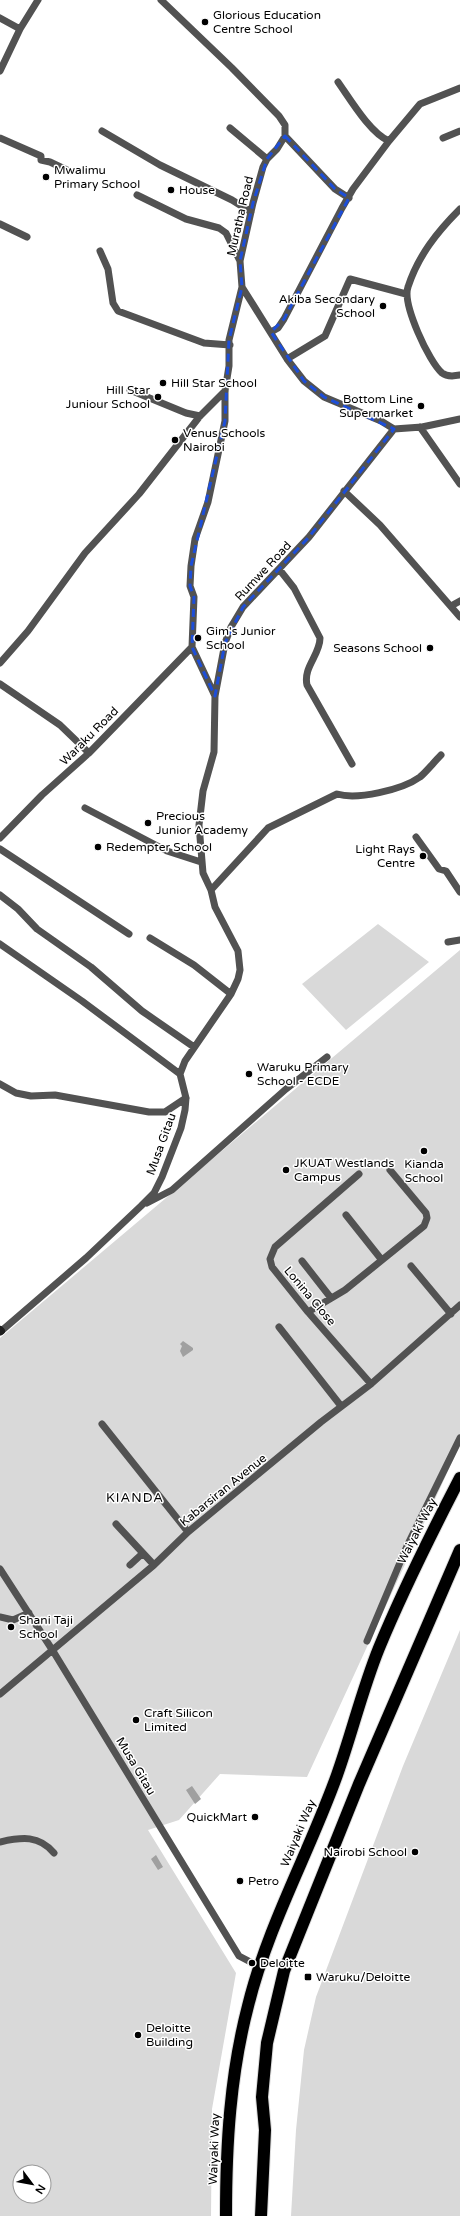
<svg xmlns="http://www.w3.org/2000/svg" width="460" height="2216" font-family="'Varela Round',sans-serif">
	<rect width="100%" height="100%" fill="#fff"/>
	<path fill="#d9d9d9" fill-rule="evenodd" d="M378,924L429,962L346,1030L302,984Z
		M460,950V1445L307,1777L220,1774L179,1820L148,1830L236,1973L212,2109L211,2216H0V1338ZM20,2172H44V2196H20Z
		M460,1630V2216H291L296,2130L304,2050L316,1997L403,1766Z"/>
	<path fill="#a0a0a0" d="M183,1341L193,1348V1350L183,1357L180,1351L182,1346L180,1344Z
		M192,1786L201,1799L195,1804L186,1790Z
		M156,1855L163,1867L158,1870L151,1859Z"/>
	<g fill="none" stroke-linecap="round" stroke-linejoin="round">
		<g stroke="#dbdbdb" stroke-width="14">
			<path id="highway" d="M226,2216C226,2145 230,2075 248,2006C268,1925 309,1853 337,1775C352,1733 362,1690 379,1648C403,1590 431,1534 460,1478
				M261,2216L265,2130L262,2097L267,2043L284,1971L359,1784L460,1550"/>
		</g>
		<path stroke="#525252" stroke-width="7" d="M161,0L232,68L279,116L285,125V136L277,149L267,159L263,167L253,203L240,261L242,287L287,359L304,381L324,397L381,421L394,429L422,427L460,419
			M0,18L20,29
			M0,71L20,29L38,0
			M338,82C350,99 370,133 389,141
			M230,128L267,159
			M102,131L160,165L232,200L251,212
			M285,136L335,189L349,198
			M0,138L41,156V160L50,162L69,171
			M443,138L460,131
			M137,195L186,219L219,228L226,233L240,261
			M460,209C437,232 418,256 408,287C402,304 429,362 442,373C447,377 455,376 460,375
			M0,224L27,237
			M100,251L108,269L113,303L118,311L204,343L230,345
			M271,332L278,328L284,319L342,208L353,189L389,141L420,104L460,88
			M287,359L325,336L350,279L406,294
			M130,390L186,413L200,416
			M420,427L460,484
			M344,491L380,525L460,617
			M279,569L294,588L320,638C320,655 303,667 307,685L352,764
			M451,606L460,601
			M0,663L28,631L85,553L139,494L200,416L225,391
			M0,684L60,725L89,753
			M215,696L192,647L194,597L190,586L191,566L195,539L208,502L225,421V391L229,366V340L242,287
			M85,808L167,851L201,862
			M416,837L439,869L446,871L460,892
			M0,838L42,795L89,753L192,647
			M0,849L129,934
			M211,890L268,828L337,794C357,800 402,790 420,777C427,771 434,762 441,755
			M0,895L18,909L37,929L91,967L142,1011L194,1047
			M150,938L194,965L231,994
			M448,942L460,940
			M0,944L82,1001L180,1074
			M0,1084L16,1093L31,1096L55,1095L149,1112H165L186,1098
			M359,1174L275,1247L270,1259L272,1267L308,1312L371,1384
			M147,1203L172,1190L286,1089L327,1057
			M346,1215L381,1259
			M302,1261L331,1298
			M411,1266L451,1314
			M308,1312L345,1290L424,1226L427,1218L426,1213L390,1170
			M279,1327L341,1406
			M0,1332L86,1258L141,1206L154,1193L162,1177L181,1128L185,1110L186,1098L180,1074L185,1061L231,994L238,979L240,970L238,951L215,907L211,890L203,873L199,825L203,791L214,752L215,696L225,643L231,627L243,607L309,537L394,429
			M102,1424L188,1532
			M116,1524L154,1565
			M130,1565L143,1553
			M0,1569L53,1651L239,1956L260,1967
			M0,1617L13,1620L29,1613
			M367,1641L407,1546L460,1438
			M0,1694L154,1565L188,1532L321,1422L371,1384L460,1305
			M0,1842C22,1837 39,1835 54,1853"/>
		<path stroke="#1f1f1f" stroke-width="8" d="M0,1330L1,1331"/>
		<use href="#highway" stroke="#000" stroke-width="12"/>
	</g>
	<path fill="none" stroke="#1d4ed8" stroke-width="3" stroke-dasharray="8 5" stroke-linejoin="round" d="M285,136L335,189L349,198L284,319L271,332L304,381L324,397L394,429L309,537L243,607L225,643L215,696L192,647L194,597L190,586L191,566L225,421L229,340L242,287L240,261L253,203L267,159Z"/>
	<g fill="#000" stroke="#fff" stroke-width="1.5">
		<circle cx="205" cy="22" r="4"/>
		<circle cx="46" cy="177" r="4"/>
		<circle cx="171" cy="190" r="4"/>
		<circle cx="383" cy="306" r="4"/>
		<circle cx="163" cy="383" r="4"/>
		<circle cx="158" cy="397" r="4"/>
		<circle cx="421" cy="406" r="4"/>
		<circle cx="175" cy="440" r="4"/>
		<circle cx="198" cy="638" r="4"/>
		<circle cx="430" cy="648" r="4"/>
		<circle cx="148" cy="823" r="4"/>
		<circle cx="98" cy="847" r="4"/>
		<circle cx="423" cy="856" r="4"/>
		<circle cx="249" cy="1074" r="4"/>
		<circle cx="424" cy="1151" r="4"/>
		<circle cx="286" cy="1170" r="4"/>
		<circle cx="11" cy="1627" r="4"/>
		<circle cx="136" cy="1720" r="4"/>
		<circle cx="255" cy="1817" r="4"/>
		<circle cx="415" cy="1852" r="4"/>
		<circle cx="240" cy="1881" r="4"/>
		<circle cx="252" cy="1963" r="4"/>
		<rect x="304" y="1973" width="8" height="8" rx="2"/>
		<circle cx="138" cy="2035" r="4"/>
	</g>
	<g text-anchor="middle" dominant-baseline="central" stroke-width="3" stroke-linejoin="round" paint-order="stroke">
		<g font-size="12" fill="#000" stroke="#fff" text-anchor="start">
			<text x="213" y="15">Glorious Education<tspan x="213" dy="14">Centre School</tspan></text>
			<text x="54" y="170">Mwalimu<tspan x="54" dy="14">Primary School</tspan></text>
			<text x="179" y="190">House</text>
			<text x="375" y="299" text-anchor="end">Akiba Secondary<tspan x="375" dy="14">School</tspan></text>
			<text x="171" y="383">Hill Star School</text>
			<text x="150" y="390" text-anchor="end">Hill Star<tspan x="150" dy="14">Juniour School</tspan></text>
			<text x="413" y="399" text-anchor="end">Bottom Line<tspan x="413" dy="14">Supermarket</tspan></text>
			<text x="183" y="433">Venus Schools<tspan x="183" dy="14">Nairobi</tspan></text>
			<text x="206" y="631">Gim's Junior<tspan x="206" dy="14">School</tspan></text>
			<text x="422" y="648" text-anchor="end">Seasons School</text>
			<text x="156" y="816">Precious<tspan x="156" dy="14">Junior Academy</tspan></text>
			<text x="106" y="847">Redempter School</text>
			<text x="415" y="849" text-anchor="end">Light Rays<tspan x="415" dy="14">Centre</tspan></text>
			<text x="257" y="1067">Waruku Primary<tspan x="257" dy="14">School - ECDE</tspan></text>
			<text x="294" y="1163">JKUAT Westlands<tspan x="294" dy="14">Campus</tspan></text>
			<text x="424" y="1164" text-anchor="middle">Kianda<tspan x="424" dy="14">School</tspan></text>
			<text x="19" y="1620">Shani Taji<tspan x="19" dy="14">School</tspan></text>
			<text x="144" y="1713">Craft Silicon<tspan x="144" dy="14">Limited</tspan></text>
			<text x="247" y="1817" text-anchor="end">QuickMart</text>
			<text x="407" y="1852" text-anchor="end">Nairobi School</text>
			<text x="248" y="1881">Petro</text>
			<text x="260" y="1963">Deloitte</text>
			<text x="316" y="1977">Waruku/Deloitte</text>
			<text x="146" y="2028">Deloitte<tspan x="146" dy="14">Building</tspan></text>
		</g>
		<g font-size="12" fill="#000" stroke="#fff">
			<text transform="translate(240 216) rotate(-77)">Muratha Road</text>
			<text transform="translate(263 571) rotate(-47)">Rumwe Road</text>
			<text transform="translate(89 736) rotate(-45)">Waraku Road</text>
			<text transform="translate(161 1144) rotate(-70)">Musa Gitau</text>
			<text transform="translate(310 1296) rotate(50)">Lonina Close</text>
			<text transform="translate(223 1490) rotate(-39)">Kabarsiran Avenue</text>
			<text transform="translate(417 1531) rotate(-63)">Waiyaki Way</text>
			<text transform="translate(136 1766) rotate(59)">Musa Gitau</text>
			<text transform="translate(298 1833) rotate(-67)">Waiyaki Way</text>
			<text transform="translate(214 2149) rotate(-88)">Waiyaki Way</text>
		</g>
		<g font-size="13" letter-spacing="1" fill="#000" stroke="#fff">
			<text x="135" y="1498">KIANDA</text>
		</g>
	</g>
	<g transform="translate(32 2184) rotate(122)"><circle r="19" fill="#ffffff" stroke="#999999"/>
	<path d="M0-3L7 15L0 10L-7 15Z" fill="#000000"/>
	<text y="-6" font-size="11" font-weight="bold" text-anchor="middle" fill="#000000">N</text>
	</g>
</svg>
